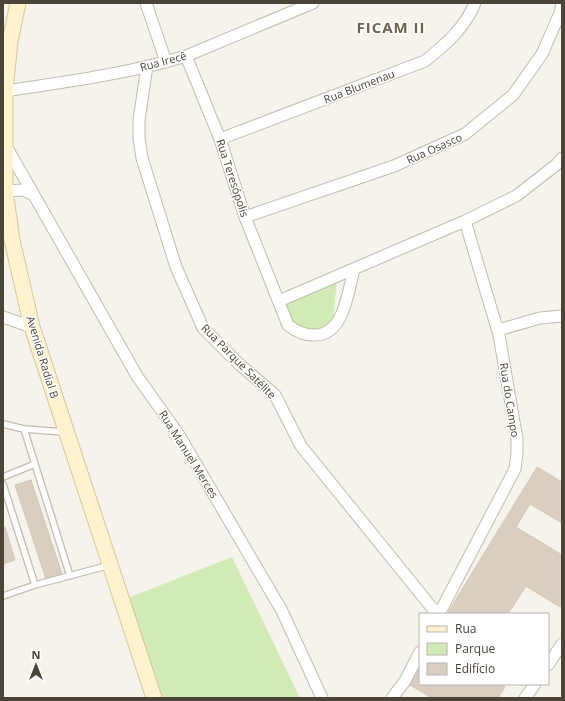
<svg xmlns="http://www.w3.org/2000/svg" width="565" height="701" font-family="'Open Sans',sans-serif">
	<rect width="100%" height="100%" fill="#f6f3ec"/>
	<path fill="#d2eab5" d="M337,277L333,323L319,333L290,324L281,302Z
		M232,557L300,698H159L123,600Z"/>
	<path fill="#d8cfc1" stroke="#d3c7b4" d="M537,467L562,482V523L530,504L516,527L562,555V603L560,607L526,586L508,614H447Z
		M31,480L62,574L46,579L15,485Z
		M3,527H5L15,560L3,564Z
		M420,657V684H500L505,687L498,698H432L405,682Z"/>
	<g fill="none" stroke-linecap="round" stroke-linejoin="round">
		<g stroke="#c2bbae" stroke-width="8">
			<path id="lane" d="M3,424L24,429L64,432
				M24,429L70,576
				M3,477L35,464
				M3,484L35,585
				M3,596L35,585L110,565"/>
		</g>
		<g stroke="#c2bbae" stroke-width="13">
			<path id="street" d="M146,3L166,62
				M186,56L220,139L245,217L288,325C295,331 304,335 314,335C344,336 348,292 354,269
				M147,66L139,120V138L142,158L176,267L203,328L239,364L275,395L301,446L437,614
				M5,91C66,82 127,74 186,56L313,3
				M220,139L425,61C445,45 465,28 475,3
				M6,146L137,376L179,435L282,611L322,698
				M5,191L23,190L34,195
				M245,217L394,166L465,134L513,95L542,54L560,13L562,3
				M279,301L465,221L516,196L556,165L562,158
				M3,317L32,327
				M498,330L540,318L562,316
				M439,614L515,469L517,453V439L499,335L465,221
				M548,665L562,644
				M392,698L405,681L420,652
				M525,698L535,684"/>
		</g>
		<g stroke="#d6c79b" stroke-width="17">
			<path id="secondary" d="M18,3L10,41L5,91V191L12,240L32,327L154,698"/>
		</g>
		<use href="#lane" stroke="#fff" stroke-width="5.5"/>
		<use href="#street" stroke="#fff" stroke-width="11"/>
		<use href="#secondary" stroke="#fff3cd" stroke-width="15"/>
	</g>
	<g text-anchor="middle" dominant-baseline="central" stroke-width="3" stroke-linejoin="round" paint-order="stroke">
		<g font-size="11" fill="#4b4439" stroke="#fff">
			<text transform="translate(163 61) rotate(-15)">Rua Irecê</text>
			<text transform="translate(359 86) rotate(-21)">Rua Blumenau</text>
			<text transform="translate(434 148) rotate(-24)">Rua Osasco</text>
			<text transform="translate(233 178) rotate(72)">Rua Teresópolis</text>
			<text transform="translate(43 357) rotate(73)">Avenida Radial B</text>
			<text transform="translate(239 361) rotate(45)">Rua Parque Satélite</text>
			<text transform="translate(510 400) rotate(81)">Rua do Campo</text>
			<text transform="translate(189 454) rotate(58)">Rua Manuel Merces</text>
		</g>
		<g font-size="15" font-weight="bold" letter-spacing="1" fill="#6e6250" stroke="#fff">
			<text x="391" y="27">FICAM II</text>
		</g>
	</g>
	<rect width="565" height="701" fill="none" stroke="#4b4439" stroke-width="8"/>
	<rect x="419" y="613" width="130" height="72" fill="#ffffff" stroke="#b7b4b0"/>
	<rect x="427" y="626" width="20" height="6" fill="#fff3cd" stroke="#b7b4b0"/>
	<text x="455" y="633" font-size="12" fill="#4b4439">Rua</text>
	<rect x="427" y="643" width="20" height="12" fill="#d2eab5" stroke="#b7b4b0"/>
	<text x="455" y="653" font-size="12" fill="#4b4439">Parque</text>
	<rect x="427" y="663" width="20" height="12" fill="#d8cfc1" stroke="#b7b4b0"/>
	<text x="455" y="673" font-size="12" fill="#4b4439">Edifício</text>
	<g transform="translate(36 665)" stroke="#ffffff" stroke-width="3" paint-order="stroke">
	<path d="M0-3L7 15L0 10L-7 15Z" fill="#4b4439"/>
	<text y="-6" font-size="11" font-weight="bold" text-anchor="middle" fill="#4b4439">N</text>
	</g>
</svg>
